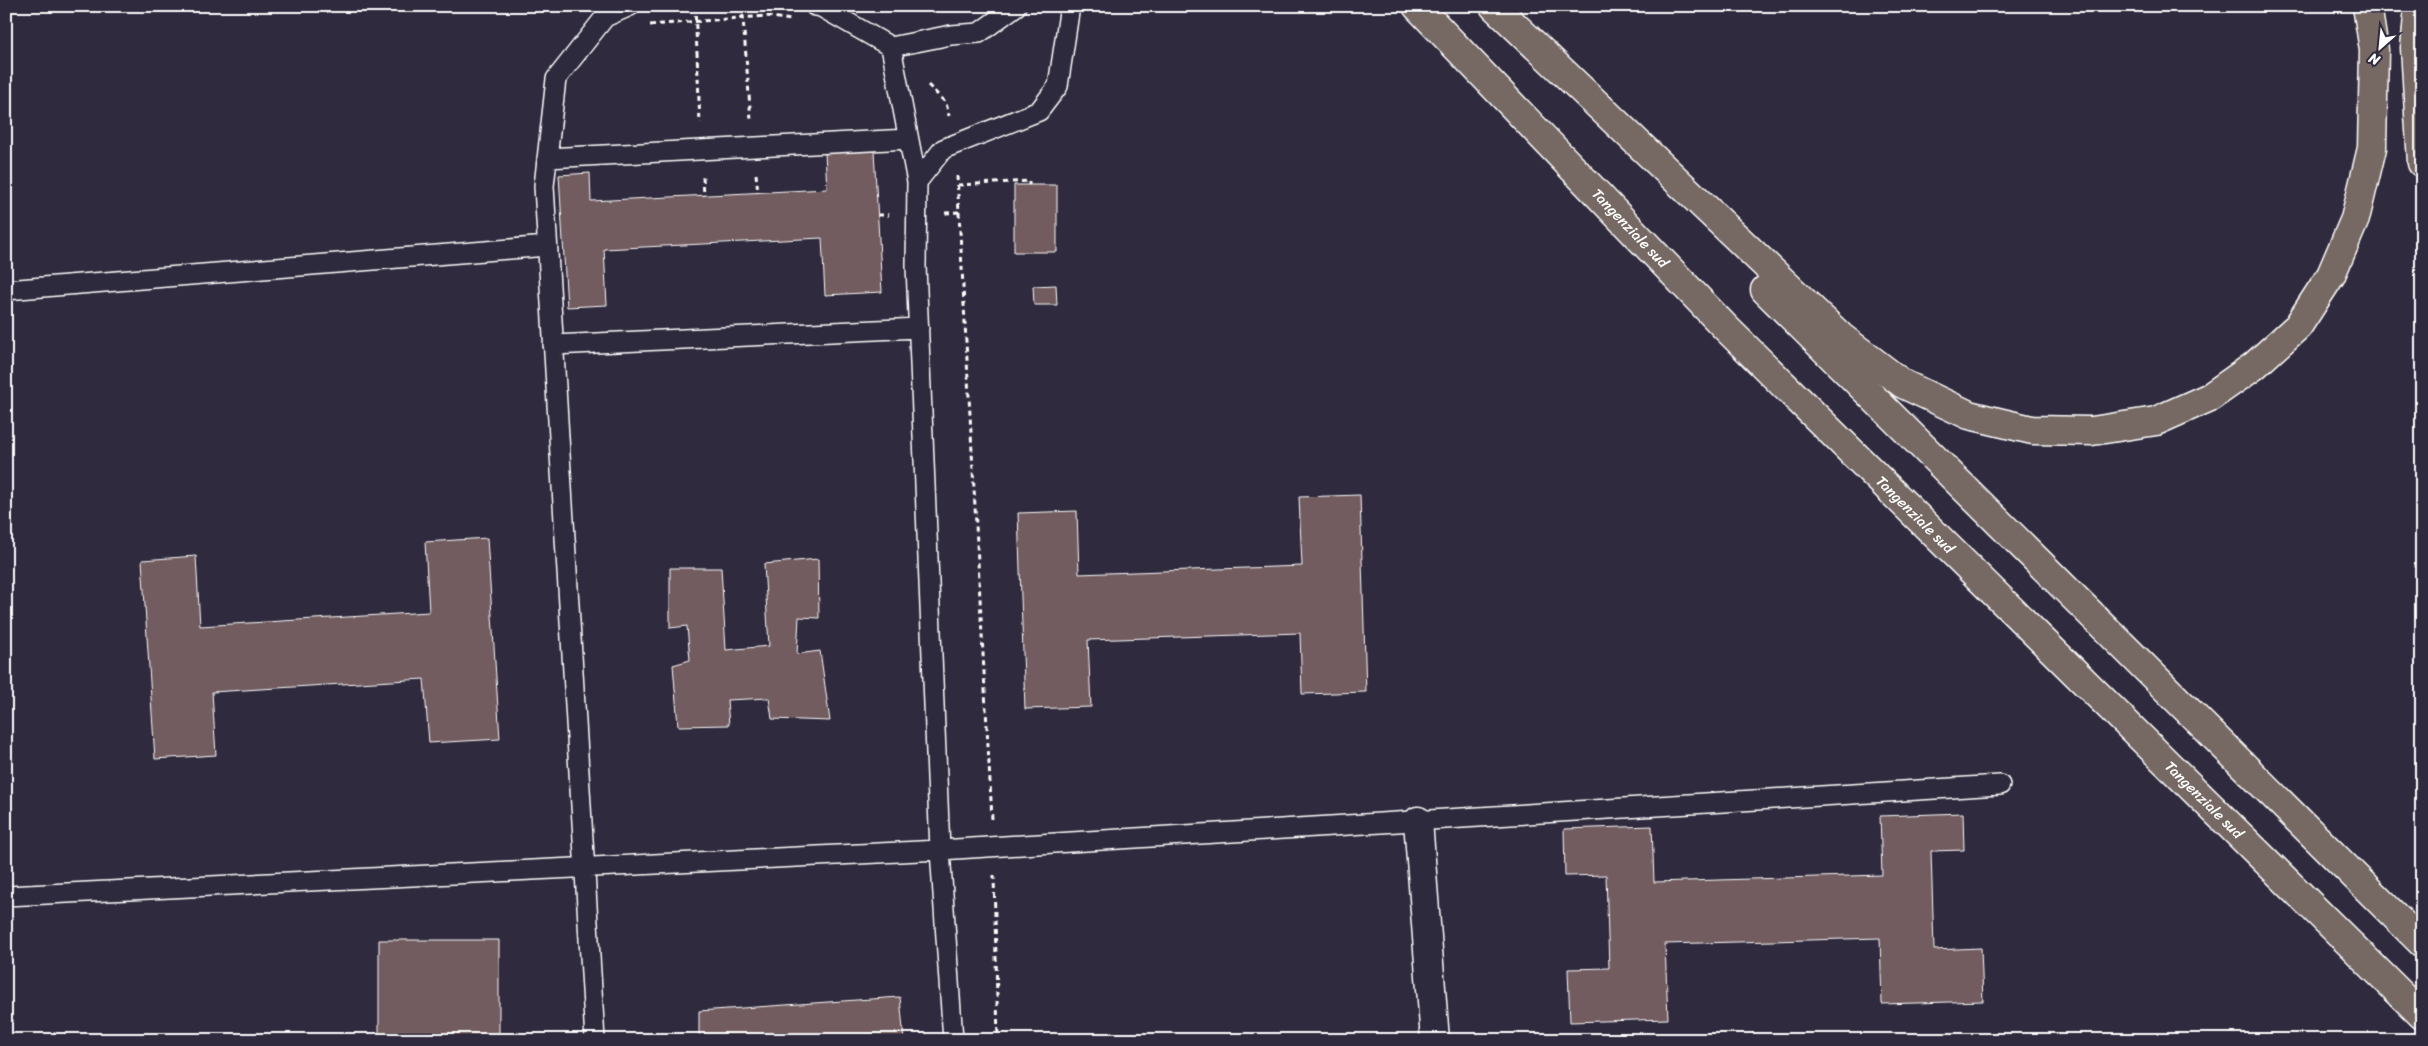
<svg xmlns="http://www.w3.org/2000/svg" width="2428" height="1046" font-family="Sriracha,sans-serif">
	<rect width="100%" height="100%" fill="#2f2a3d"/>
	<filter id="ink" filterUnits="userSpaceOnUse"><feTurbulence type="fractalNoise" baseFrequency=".02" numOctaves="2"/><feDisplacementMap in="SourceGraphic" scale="10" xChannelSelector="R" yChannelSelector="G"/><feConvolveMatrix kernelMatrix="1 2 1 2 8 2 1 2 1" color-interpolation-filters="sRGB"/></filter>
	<g filter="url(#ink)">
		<path fill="#725c60" stroke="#fff" d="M874,151L882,292L825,295L822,238L604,249L607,305L567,307L559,175L590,173L591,201L827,189L825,153Z
			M1014,185H1057V252H1014Z
			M1056,285L1057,305H1034L1033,286Z
			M1360,495L1366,692L1302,694L1300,633L1088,640L1091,707L1025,709L1018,513L1077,511L1079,574L1302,566L1299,497Z
			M487,538L500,739L429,743L424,679L212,692L216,755L155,759L142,560L196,556L200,626L429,612L425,542Z
			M818,559L819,618L799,617L797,654L820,651L830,721L772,719L769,698L727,700L729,725L678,726L673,665L690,660L687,626L670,628V568H721L726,650L769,646L764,564Z
			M1963,813L1964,850L1931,851L1934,950L1981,948L1983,1001L1882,1004L1880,938L1665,944L1668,1019L1570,1022L1568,969L1609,968L1606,875L1565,876L1564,829L1652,826L1654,882L1882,875L1880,816Z
			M379,940H499V1040H379Z
			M900,997L904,1040H699V1011Z"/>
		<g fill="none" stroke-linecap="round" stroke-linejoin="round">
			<g stroke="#fff" stroke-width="22">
				<path id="lane" d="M815,6L821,7L891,47L951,35L979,33L1016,6
					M891,47L917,182
					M547,158L908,139
					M6,290L547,246
					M553,345L919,328
					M6,896L940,850L2000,785
					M595,1040L544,186L556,79L605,17L630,6
					M953,1040L940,850L916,266L917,182L943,149L1039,111L1058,86L1070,6"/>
			</g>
			<g stroke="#fff" stroke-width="31">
				<path id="street" d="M1418,821L1435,1040"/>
			</g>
			<g stroke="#fff" stroke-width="31">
				<g id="highway">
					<path id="s1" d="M1417,6L1725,327L2422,1015"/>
					<path d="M1494,6L1841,337L1903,384L1969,415L2032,430L2092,431L2156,421L2210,397L2254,366L2298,326L2331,275L2355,219L2372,148L2374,50L2367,6"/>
					<path d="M2419,6L2415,48L2422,163"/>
					<path d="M1765,290L2422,943"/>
				</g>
			</g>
			<path stroke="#fff" stroke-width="3" stroke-dasharray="5 4" stroke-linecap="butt" d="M695,6L700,123
				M742,6L751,120
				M650,25L766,16L791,20
				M928,85L946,103L949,116
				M756,174L758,193
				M957,176L992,819
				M703,177L704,196
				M958,185L1029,181V185
				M945,213L959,212
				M878,215H889
				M994,875L998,1040"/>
			<use href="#lane" stroke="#2f2a3d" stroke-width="19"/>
			<use href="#street" stroke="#2f2a3d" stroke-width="28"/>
			<use href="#highway" stroke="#766964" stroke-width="28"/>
		</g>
	</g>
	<g text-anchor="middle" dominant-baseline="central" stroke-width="5" stroke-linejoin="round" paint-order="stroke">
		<g font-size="15" fill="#fff" stroke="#2f2a3d">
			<text stroke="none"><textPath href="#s1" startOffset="308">Tangenziale sud</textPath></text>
			<text stroke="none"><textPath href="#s1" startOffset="712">Tangenziale sud</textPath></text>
			<text stroke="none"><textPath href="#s1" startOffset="1118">Tangenziale sud</textPath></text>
		</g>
	</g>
	<rect width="2428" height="1046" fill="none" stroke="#2f2a3d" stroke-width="25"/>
	<rect x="12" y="12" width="2403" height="1021" fill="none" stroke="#fff" stroke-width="2" filter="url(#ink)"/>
	<g transform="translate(2380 48) rotate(207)" stroke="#2f2a3d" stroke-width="4" paint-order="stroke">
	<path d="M0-4L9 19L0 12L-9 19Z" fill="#ffffff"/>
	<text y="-8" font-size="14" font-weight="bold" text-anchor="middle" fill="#ffffff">N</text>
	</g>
</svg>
